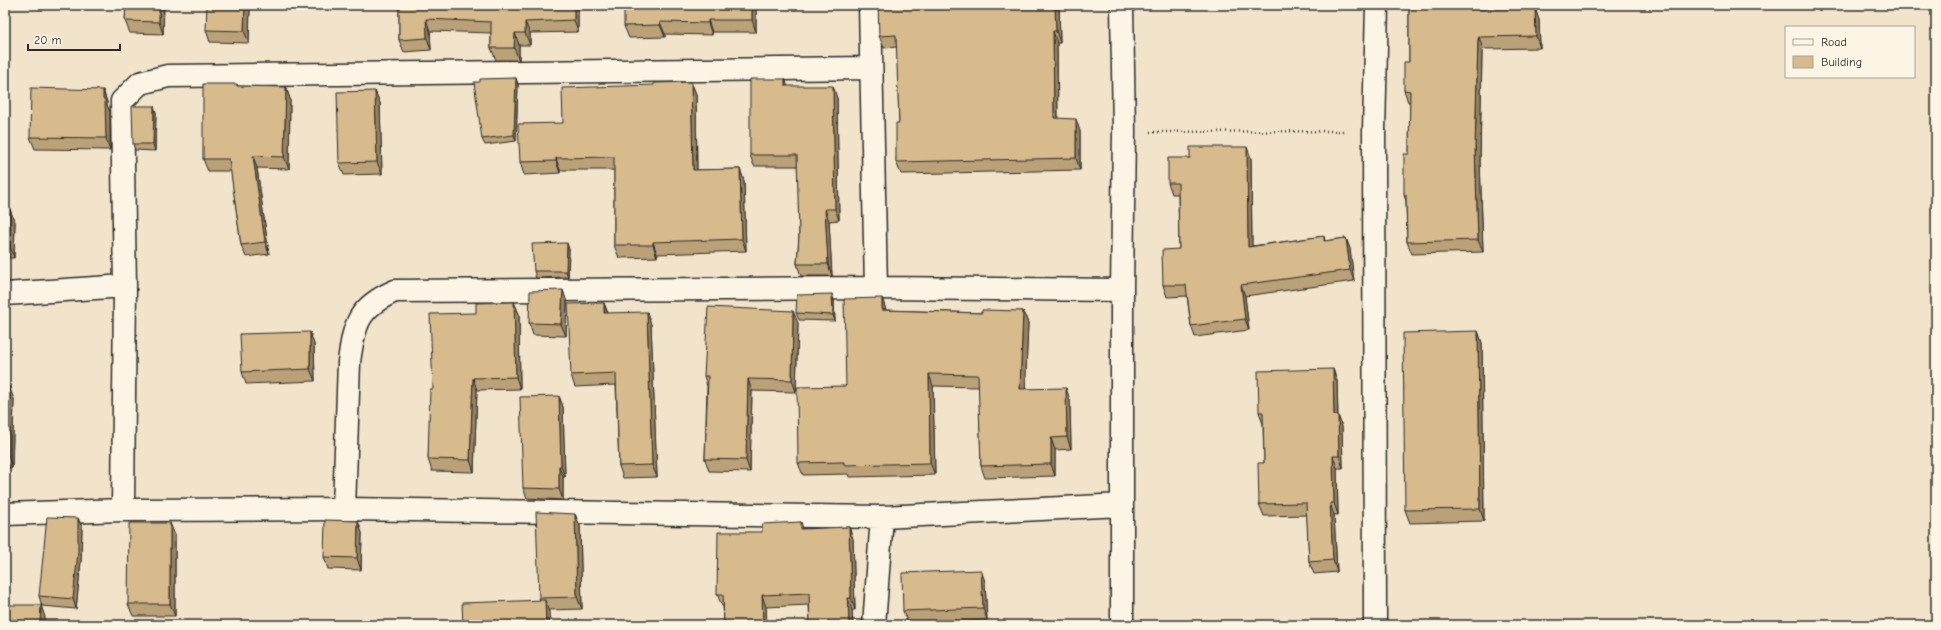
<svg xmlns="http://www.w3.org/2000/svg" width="1941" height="630" font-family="'Comic Neue',sans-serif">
	<rect width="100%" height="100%" fill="#f1e4ca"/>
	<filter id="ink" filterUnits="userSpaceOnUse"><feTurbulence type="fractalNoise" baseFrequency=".025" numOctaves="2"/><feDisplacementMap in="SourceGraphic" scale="8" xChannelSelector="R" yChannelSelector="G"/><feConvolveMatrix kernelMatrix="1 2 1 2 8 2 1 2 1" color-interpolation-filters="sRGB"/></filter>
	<g filter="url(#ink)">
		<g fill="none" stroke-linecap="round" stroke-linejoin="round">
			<g stroke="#2b2b2b" stroke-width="25">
				<path id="minor" d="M870,5L876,288
					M5,294L125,286
					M344,509L349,362C354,324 358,307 395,291L876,288L1122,290
					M123,510L125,286L122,101L140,83L168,76L870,68
					M5,514L123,510L344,509L882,517L1122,505
					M874,625L882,517
					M1122,625V290L1124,132L1122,5
					M1375,625L1374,131L1377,5"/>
			</g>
			<path stroke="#2b2b2b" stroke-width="2.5" stroke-dasharray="1 3" stroke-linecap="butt" d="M1150,132L1347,131"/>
			<use href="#minor" stroke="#fcf5e5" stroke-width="22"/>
		</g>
		<path fill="#baa178" stroke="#2b2b2b" d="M126,5H164L163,34L130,33L125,21Z
			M250,5L249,43L210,42L206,30Z
			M399,5H578V32L530,33V45H519V60H496L491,48V33L430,31L431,50L404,52L399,40Z
			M756,5V32H712V35L665,34V37L629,38L624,26Z
			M1059,5L1060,43H1057L1058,118L1080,131V170L901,174L896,162L899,123L897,47L884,48L879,36Z
			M1409,5H1480L1481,9L1535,8L1539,20L1540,48L1483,49L1482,51L1480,160L1483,252L1412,254L1407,242L1406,201L1404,195L1409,154L1410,102H1408L1404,90L1409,62Z
			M516,78L518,85L516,141L485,145L482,139L480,82Z
			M785,79L787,86L837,98L839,220L829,221L832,276H801L797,264L799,236L798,166H754L750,155Z
			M691,82L696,94L697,170L740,169L744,181L746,251L657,254V257L619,258L614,245V170H560V173L524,175L520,162L563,123L654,85Z
			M237,84L238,86L286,87L290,99L289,169L257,168L269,254L246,257L241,245L231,171H208L203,159Z
			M103,90L107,102V105L110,112V150L35,149L30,137Z
			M375,91L380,103L382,174L344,175L339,163Z
			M156,112L155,151L135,150L133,144Z
			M1251,158L1252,246L1324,236L1325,241L1346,238L1350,249L1354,281L1245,296L1249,330L1195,337L1191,326L1187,296L1167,297L1163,285L1179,249L1178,194H1172L1168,183Z
			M5,210H10L15,222L14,258H5Z
			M569,249L568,277L536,278L534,271Z
			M832,294L834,301L835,321L799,320L796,313Z
			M882,298L886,310L982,313L1023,311L1028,323L1025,389L1070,400L1071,449L1055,450V476L985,478L981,466L979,387L933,386L935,475L849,477L848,474L803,475L798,463L846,386Z
			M514,302L519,314L520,389L477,390L474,472L432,471L428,459L433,389L476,313Z
			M567,302L566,336L533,335L529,323Z
			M604,303L608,313L651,324L657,477L623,478L619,466L616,385L575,387L571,375Z
			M798,323L796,392L752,391L750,472L709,471L705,459L707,386L704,376Z
			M1478,331L1482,343L1484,521L1410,523L1405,510Z
			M314,344L315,381L246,384L242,372Z
			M1333,369L1337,381L1338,415L1342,427L1343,468H1337L1338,515H1334L1337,572L1314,574L1309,562L1307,515L1264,516L1259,504L1264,463L1263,424L1259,412Z
			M5,386L14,399L12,468H5Z
			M559,396L563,407L565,477H563V500L527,498L523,488Z
			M575,514L580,526L582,609L548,610L549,612L540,600L539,598Z
			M78,518L82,527L81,561L76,609L42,606L39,596Z
			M358,521L362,533L361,570L328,569L324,557Z
			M801,522L803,529L849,527L853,539L855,610H852L853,625H810L809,605L766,607L767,625H724L723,606H722L717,594L762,532Z
			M175,535V616H133L128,604Z
			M981,570L985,582L987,620L908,623L903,611Z"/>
		<path fill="#978362" stroke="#2b2b2b" d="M159,5H164L163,34L159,22Z
			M245,5H250L249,43L244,31Z
			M574,5H578V32L574,20Z
			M752,5H756V32L752,20Z
			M1055,5H1059L1060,43L1056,31Z
			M1477,5H1480L1481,9L1483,16Z
			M1535,8L1539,20L1540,48L1536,36Z
			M426,19L430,31L431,50L427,38Z
			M708,20L712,32V35L708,23Z
			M525,22L530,33V45L525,33Z
			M660,22L665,34V37L660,25Z
			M1053,31L1057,43L1058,130L1054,118Z
			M515,33L519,45V60L514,48Z
			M1479,37L1483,49L1482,51L1480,160L1483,252L1478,240L1475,148L1478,39Z
			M516,78L518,85L516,141L514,135Z
			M785,79L789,90L785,86Z
			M691,82L696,94L697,182L693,170Z
			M833,86L837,98L839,220L835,209Z
			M286,87L290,99L289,169L284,157Z
			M103,90L107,102V105L110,112V150L106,138L103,99Z
			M375,91L380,103L382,174L377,162Z
			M154,106L156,112L155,151L153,144Z
			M1076,119L1080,131V170L1076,158Z
			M1247,147L1251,158L1252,258L1248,247Z
			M253,156L257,168L269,254L265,242Z
			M556,158L560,170V173L556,161Z
			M740,169L744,181L746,251L742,239Z
			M825,209L829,221L832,276L828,264Z
			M10,210L15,222L14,258L10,246Z
			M1346,238L1350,249L1354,281L1350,270Z
			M653,242L657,254V257L653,245Z
			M567,243L569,249L568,277L566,271Z
			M1241,285L1245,296L1249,330L1245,319Z
			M563,290L567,302L566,336L561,324Z
			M832,294L834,301L835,321L833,315Z
			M882,298L886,310H882Z
			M514,302L519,314L520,389L516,377Z
			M604,303L608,315L604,313Z
			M793,311L798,323L796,392L792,380Z
			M1023,311L1028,323L1025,401L1020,389Z
			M647,312L651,324L657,477L652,465Z
			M1478,331L1482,343L1484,521L1480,509Z
			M310,332L314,344L315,381L310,369Z
			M1333,369L1337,381L1338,427L1334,415Z
			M929,374L933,386L935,475L930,463Z
			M473,378L477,390L474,472L470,460Z
			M748,379L752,391L750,472L746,460Z
			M9,386L14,399L12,468L8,456Z
			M1066,388L1070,400L1071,449L1067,437Z
			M559,396L563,407L565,477L561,466Z
			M1338,415L1342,427L1343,468L1339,456Z
			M1051,438L1055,450V476L1051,464Z
			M1333,456L1337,468L1338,515L1334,503Z
			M559,466L563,477V500L559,489Z
			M1330,503L1334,515L1337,572L1333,560Z
			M575,514L580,526L582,609L577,597Z
			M78,518L82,527L81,561L76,609L73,599Z
			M358,521L362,533L361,570L357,558Z
			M170,523L175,535V616L170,604Z
			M849,527L853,539L855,610L851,598Z
			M981,570L985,582L987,620L983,608Z
			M762,595L766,607L767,625H763Z
			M848,598L852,610L853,625H849Z
			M545,600L549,612L550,625H546Z
			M41,605L45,617V625H40Z"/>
		<path fill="#d8bb8c" stroke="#2b2b2b" d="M126,5H159V22L125,21Z
			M207,5H245L244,31L206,30Z
			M399,5H574V20L525,22V33H515L514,48H491V22L426,19L427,38L399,40Z
			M624,5H752V20H708V23L660,22V25L624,26Z
			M878,5H1055L1056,31H1053L1054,118L1076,119V158L896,162V123H899L896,35L879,36Z
			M1409,5H1479V9L1535,8L1536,36L1479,37L1478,39L1475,148L1478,240L1407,242L1406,195H1404V154H1409L1410,91L1404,90V62H1409Z
			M516,78L514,135L482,139L474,82H480V79Z
			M750,79H785V86H833L835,209H825L828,264H797L799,236L797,155H750Z
			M691,82L693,170L740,169L742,239L653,242V245H614V157L556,158V161L520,162L518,124L563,123L562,88L654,85V83Z
			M203,84H237V86L286,87L284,157L253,156L265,242L241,245L229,159H203Z
			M31,88L103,90V99H105L106,138L30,137Z
			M375,91L377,162L339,163L337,92Z
			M132,106H154L153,144H133Z
			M1190,147H1247L1248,247L1324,236V241L1346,238L1350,270L1241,285L1245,319L1191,326L1186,285H1163L1162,250L1179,249L1178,183H1168V158H1190Z
			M5,210H10V246H5Z
			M567,243L566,271H534L532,244Z
			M563,290L561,324L529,323L530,291Z
			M832,294L833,315L796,313L797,295Z
			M882,298V310L982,313V310L1023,311L1020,389L1066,388L1067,437L1051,438V464L981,466L978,375L929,374L930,463L844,465V462L798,463L797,387L846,386L844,299Z
			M514,302L516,377L473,378L470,460L428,459L430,389H433L430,314L476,313V303Z
			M604,303V313L647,312L652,465L619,466L616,373L571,375L568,304Z
			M708,307L793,311L792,380L748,379L746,460L705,459L708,376H704Z
			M1478,331L1480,509L1405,510L1403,333Z
			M310,332V369L242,372L240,334Z
			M1333,369L1334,415H1338L1339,456H1333L1334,503H1330L1333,560L1309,562L1306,503L1259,504L1258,463H1264L1263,412H1259L1258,371Z
			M5,386H9L8,456H5Z
			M559,396L561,466H559V489L523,488L520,397Z
			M536,512L575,514L577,597L539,598Z
			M47,517L78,518V552L73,599L39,596Z
			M325,520L358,521L357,558L324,557Z
			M801,522V529L849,527L851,598H848L849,625H810L809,593L762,595L763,625H724L723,594H717L718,532H762V524Z
			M129,523H170V604H128Z
			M981,570L983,608L903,611L902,573Z
			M545,600L546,625H463L462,603Z
			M6,605H41L40,625H6Z"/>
	</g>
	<rect width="1941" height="630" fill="none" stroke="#fcf5e5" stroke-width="20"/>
	<rect x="10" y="10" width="1921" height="610" fill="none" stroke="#2b2b2b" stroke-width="1.5" filter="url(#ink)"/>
	<rect x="1785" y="26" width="130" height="52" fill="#fcf5e5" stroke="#a8a49b"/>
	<rect x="1793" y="39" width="20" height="6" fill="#fcf5e5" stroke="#a8a49b"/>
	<text x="1821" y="46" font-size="12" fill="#2b2b2b">Road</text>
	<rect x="1793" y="56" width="20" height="12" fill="#d8bb8c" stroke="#a8a49b"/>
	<text x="1821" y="66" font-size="12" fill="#2b2b2b">Building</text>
	<path d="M28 44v6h92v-6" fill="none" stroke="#2b2b2b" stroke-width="2"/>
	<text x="34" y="44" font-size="12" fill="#2b2b2b" stroke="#fcf5e5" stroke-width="3" paint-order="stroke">20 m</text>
</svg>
